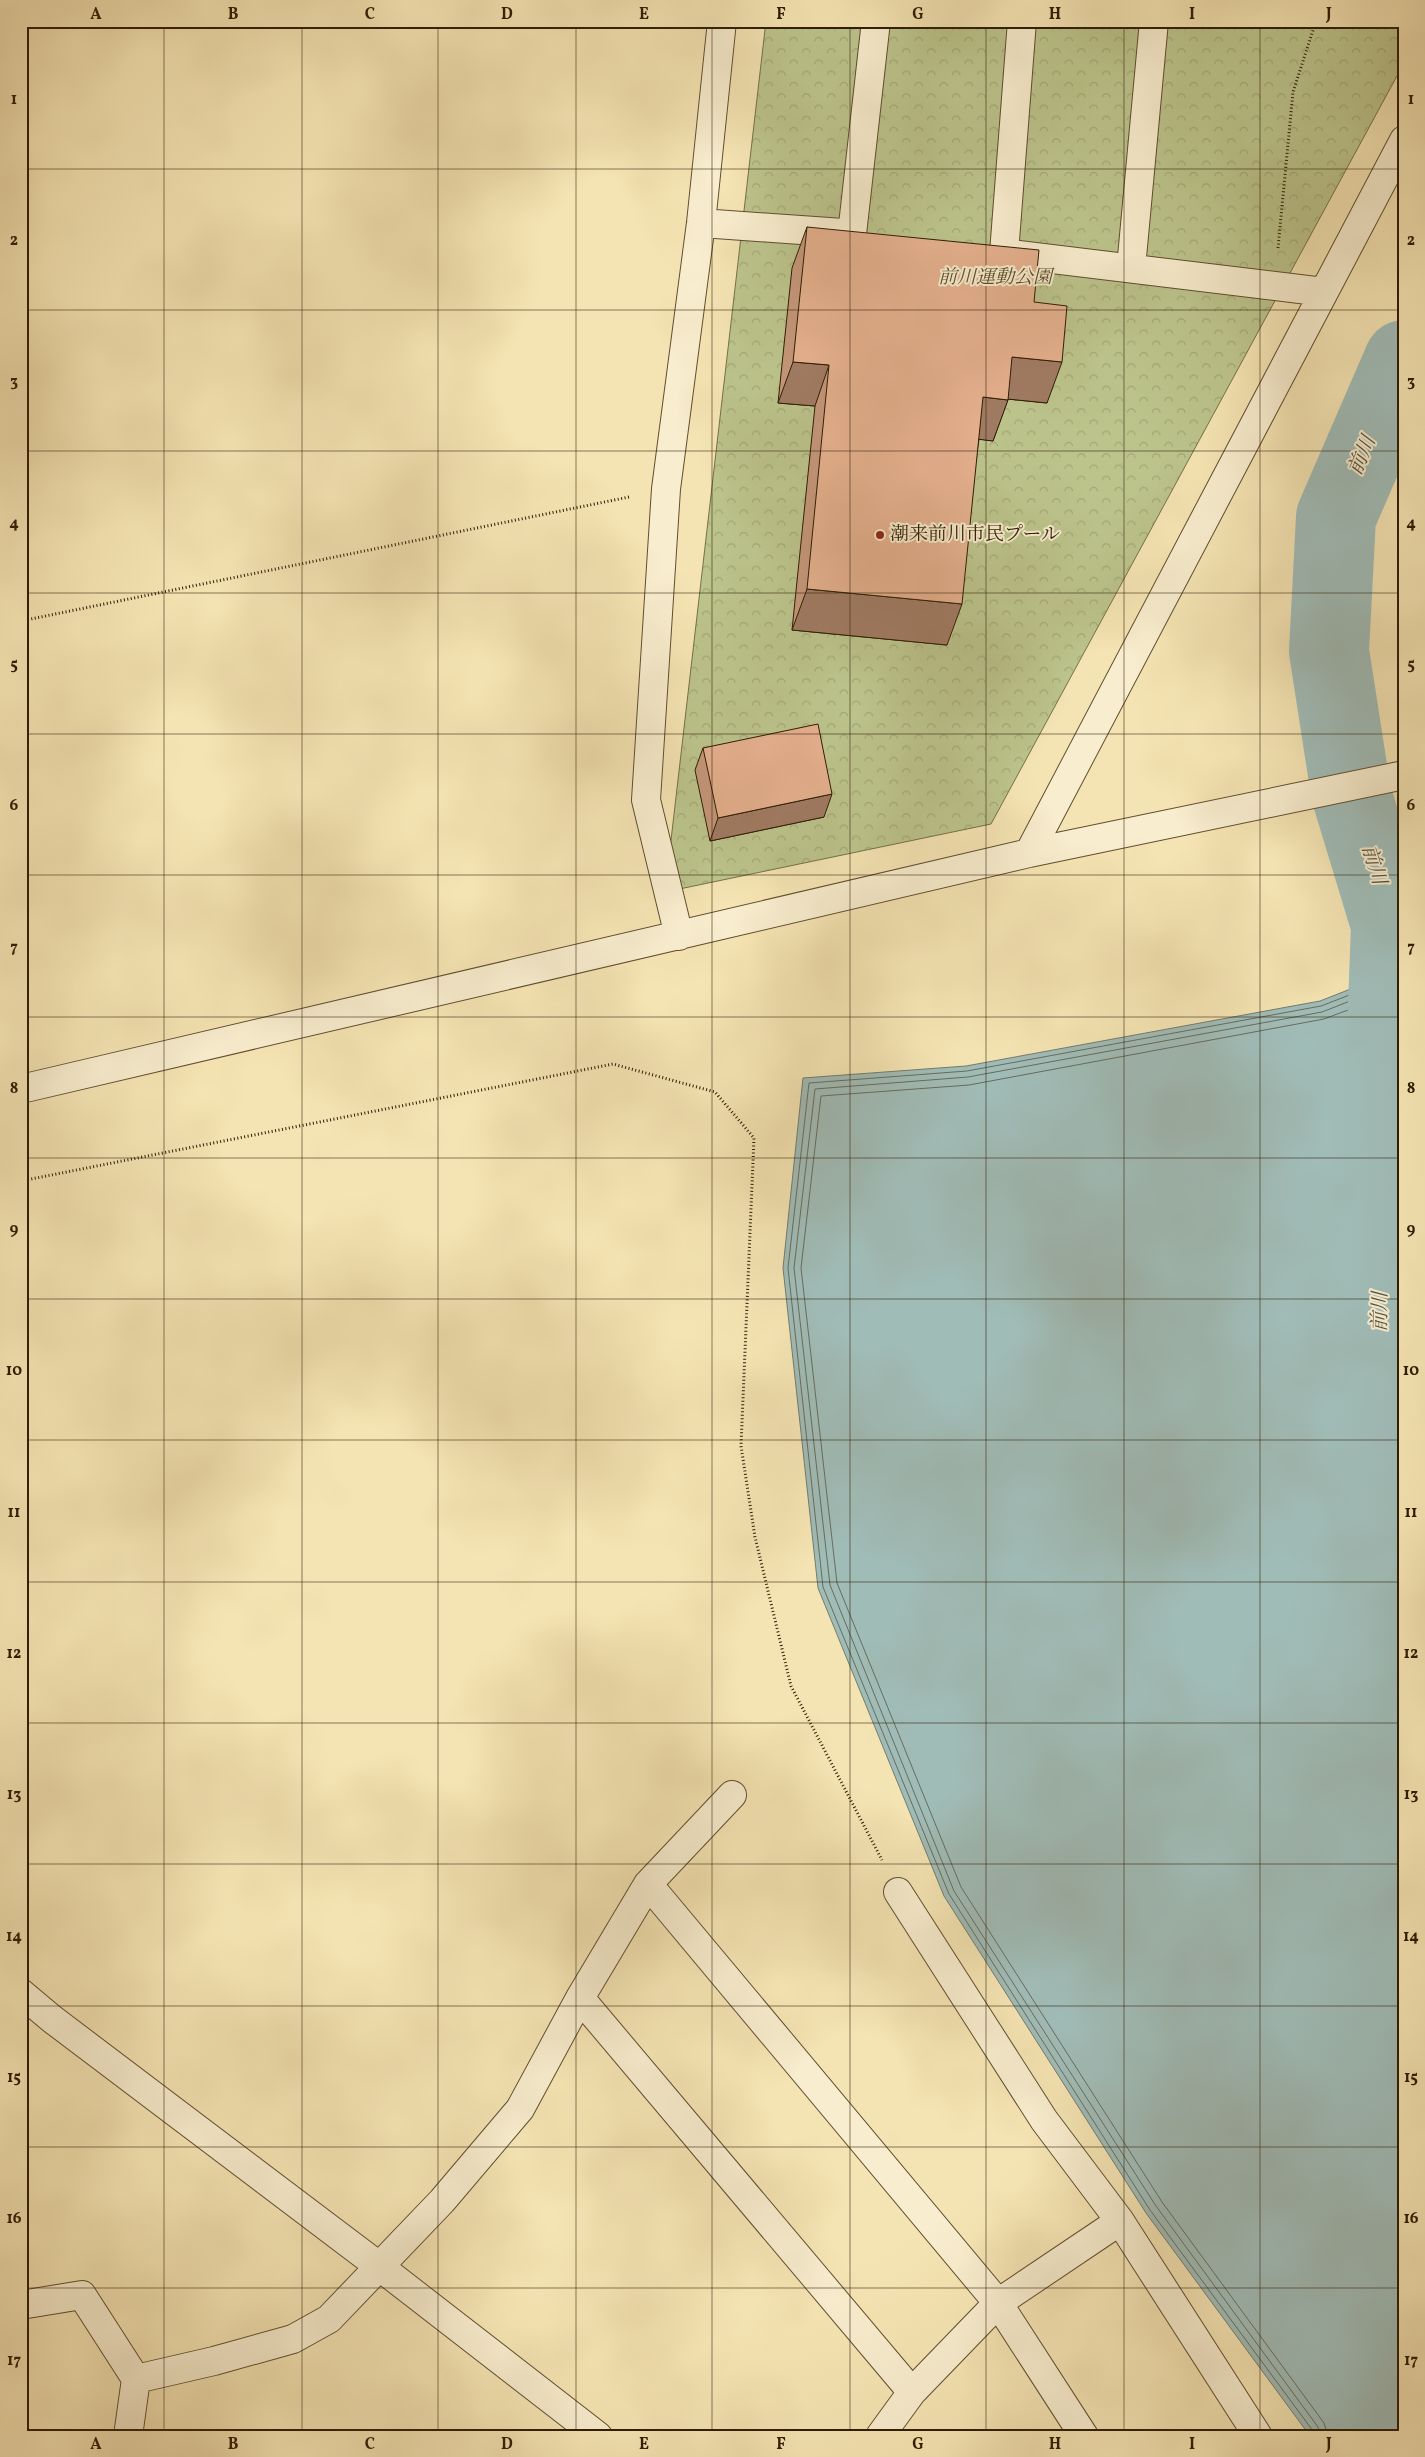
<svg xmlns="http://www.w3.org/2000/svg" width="1425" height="2457" font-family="Vollkorn,'Noto Serif JP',serif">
	<defs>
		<pattern id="forest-crowns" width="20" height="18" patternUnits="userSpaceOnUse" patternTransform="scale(1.25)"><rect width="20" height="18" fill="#bcc48c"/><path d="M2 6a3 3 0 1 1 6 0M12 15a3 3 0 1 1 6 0" fill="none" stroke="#a2a877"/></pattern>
	</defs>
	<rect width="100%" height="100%" fill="#f5e4b3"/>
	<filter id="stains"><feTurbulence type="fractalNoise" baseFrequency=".004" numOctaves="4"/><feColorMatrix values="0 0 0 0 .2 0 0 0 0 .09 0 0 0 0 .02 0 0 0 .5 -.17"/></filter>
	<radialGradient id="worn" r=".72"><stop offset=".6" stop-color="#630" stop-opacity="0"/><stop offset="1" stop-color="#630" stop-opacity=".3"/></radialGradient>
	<path fill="url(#forest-crowns)" stroke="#757048" d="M766,21H1404V63L991,824L665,892Z"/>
	<path fill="#a0bcb7" stroke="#727c6f" d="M1404,968V2436H1310L1146,2213L944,1896L818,1588L783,1268L803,1078L966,1066L1320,1001Z"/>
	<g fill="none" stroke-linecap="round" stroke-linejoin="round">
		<path stroke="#676c5d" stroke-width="1" d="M1314,2436L1313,2431L1150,2210L949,1894L823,1587L788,1268L809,1083L967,1071L1321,1006L1404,974
			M1320,2436L1318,2427L1156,2206L954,1891L830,1585L794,1268L815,1089L968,1077L1322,1012L1404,980
			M1328,2436L1324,2423L1162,2202L961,1887L837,1583L801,1268L821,1096L969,1085L1324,1019L1404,989"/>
		<path stroke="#a0bcb7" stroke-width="80" d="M1385,1085L1391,925L1351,793L1329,651L1336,517L1404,360"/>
		<g stroke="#604e2f" stroke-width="30">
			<path id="minor" d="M701,223L843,233
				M852,234L876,21
				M1002,253L1324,292
				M1004,253L1022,21
				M1131,268L1154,21
				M1029,853L1404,140
				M679,936L646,800L666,489L701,223L722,21
				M21,1089L1029,853L1404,775
				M648,1884L998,2303L1084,2436
				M898,1892L1044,2120L1120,2221L1258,2436
				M21,1993L52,2019L380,2267L598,2436
				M580,1998L912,2392
				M21,2305L82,2295L136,2379
				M128,2436L136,2379L214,2361L293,2339L329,2319L442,2201L520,2109L580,1998L648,1884L732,1795
				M880,2436L912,2392L998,2303L1120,2221"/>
		</g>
		<path stroke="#2e1c03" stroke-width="3" stroke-dasharray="1 2.5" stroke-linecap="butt" d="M1278,248L1293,92L1316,21
			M21,621L629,497
			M21,1181L613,1064L715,1092L754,1138L741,1446L755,1537L791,1686L882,1860"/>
		<use href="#minor" stroke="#f8edce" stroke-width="28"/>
	</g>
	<path fill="#c5977a" stroke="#2e1c03" d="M807,227L1034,302L1047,403L1008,399L993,441L979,439L947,645L792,630L815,406L778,403L792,268Z
		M703,748L824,817L710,841L695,770Z"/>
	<path fill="#a07b63" stroke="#2e1c03" d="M1012,357L1062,362L1047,403L997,398Z
		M793,362L829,365L815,406L778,403Z
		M983,397L1008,400L993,441L968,438Z
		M807,589L962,604L947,645L792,630Z
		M832,794L824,817L710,841L718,818Z"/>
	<path fill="#e5b08e" stroke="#2e1c03" d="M807,227L1039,250L1034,302L1067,306L1062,362L1012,357L1008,400L983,397L962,604L807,589L829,365L793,362Z
		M818,724L832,794L718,818L703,748Z"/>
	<path fill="none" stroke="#2e1c03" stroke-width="1" stroke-opacity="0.55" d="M164,21V2436M302,21V2436M438,21V2436M576,21V2436M712,21V2436M850,21V2436M986,21V2436M1124,21V2436M1260,21V2436M21,169H1404M21,310H1404M21,451H1404M21,593H1404M21,734H1404M21,875H1404M21,1017H1404M21,1158H1404M21,1299H1404M21,1440H1404M21,1582H1404M21,1723H1404M21,1864H1404M21,2006H1404M21,2147H1404M21,2288H1404"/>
	<circle fill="#8f2418" stroke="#f8edce" stroke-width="2" cx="880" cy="535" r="5"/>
	<g text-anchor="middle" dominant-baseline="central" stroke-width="4" stroke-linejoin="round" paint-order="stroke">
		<g font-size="19" font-style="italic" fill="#594e2c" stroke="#f8edce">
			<text x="995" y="278">前川運動公園</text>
		</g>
		<g font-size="19" fill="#2e1c03" stroke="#f8edce" text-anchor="start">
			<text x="890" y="535">潮来前川市民プール</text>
		</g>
		<g font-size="20" font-style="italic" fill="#565442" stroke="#f8edce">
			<text transform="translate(1363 456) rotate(-67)">前川</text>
			<text transform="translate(1373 865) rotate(73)">前川</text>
			<text transform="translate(1381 1312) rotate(-89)">前川</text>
		</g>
	</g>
	<rect width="1425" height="2457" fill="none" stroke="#f5e4b3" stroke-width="55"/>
	<rect x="28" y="28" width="1370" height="2402" fill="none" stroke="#2e1c03" stroke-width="2"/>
	<g font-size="16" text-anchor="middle" font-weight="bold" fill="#2e1c03">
		<text x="96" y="19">A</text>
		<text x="233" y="19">B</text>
		<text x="370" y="19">C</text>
		<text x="507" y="19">D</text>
		<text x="644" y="19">E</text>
		<text x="781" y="19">F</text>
		<text x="918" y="19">G</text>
		<text x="1055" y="19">H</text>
		<text x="1192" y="19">I</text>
		<text x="1329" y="19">J</text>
		<text x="14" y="104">1</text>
		<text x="1411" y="104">1</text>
		<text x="14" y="245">2</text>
		<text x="1411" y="245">2</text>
		<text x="14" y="386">3</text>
		<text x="1411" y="386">3</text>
		<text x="14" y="528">4</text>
		<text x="1411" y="528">4</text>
		<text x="14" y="669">5</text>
		<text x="1411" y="669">5</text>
		<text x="14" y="810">6</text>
		<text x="1411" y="810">6</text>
		<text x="14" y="952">7</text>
		<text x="1411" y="952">7</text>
		<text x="14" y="1093">8</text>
		<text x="1411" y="1093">8</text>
		<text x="14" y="1234">9</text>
		<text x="1411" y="1234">9</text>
		<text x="14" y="1375">10</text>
		<text x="1411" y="1375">10</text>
		<text x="14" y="1517">11</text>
		<text x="1411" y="1517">11</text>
		<text x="14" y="1658">12</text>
		<text x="1411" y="1658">12</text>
		<text x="14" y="1799">13</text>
		<text x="1411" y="1799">13</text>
		<text x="14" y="1941">14</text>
		<text x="1411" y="1941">14</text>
		<text x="14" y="2082">15</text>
		<text x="1411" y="2082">15</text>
		<text x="14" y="2223">16</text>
		<text x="1411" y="2223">16</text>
		<text x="14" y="2365">17</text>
		<text x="1411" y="2365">17</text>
		<text x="96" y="2449">A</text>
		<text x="233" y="2449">B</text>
		<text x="370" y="2449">C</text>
		<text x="507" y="2449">D</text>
		<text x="644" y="2449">E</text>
		<text x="781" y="2449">F</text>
		<text x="918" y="2449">G</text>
		<text x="1055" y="2449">H</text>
		<text x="1192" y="2449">I</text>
		<text x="1329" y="2449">J</text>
	</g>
	<rect width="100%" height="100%" filter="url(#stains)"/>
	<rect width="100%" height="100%" fill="url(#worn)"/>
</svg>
